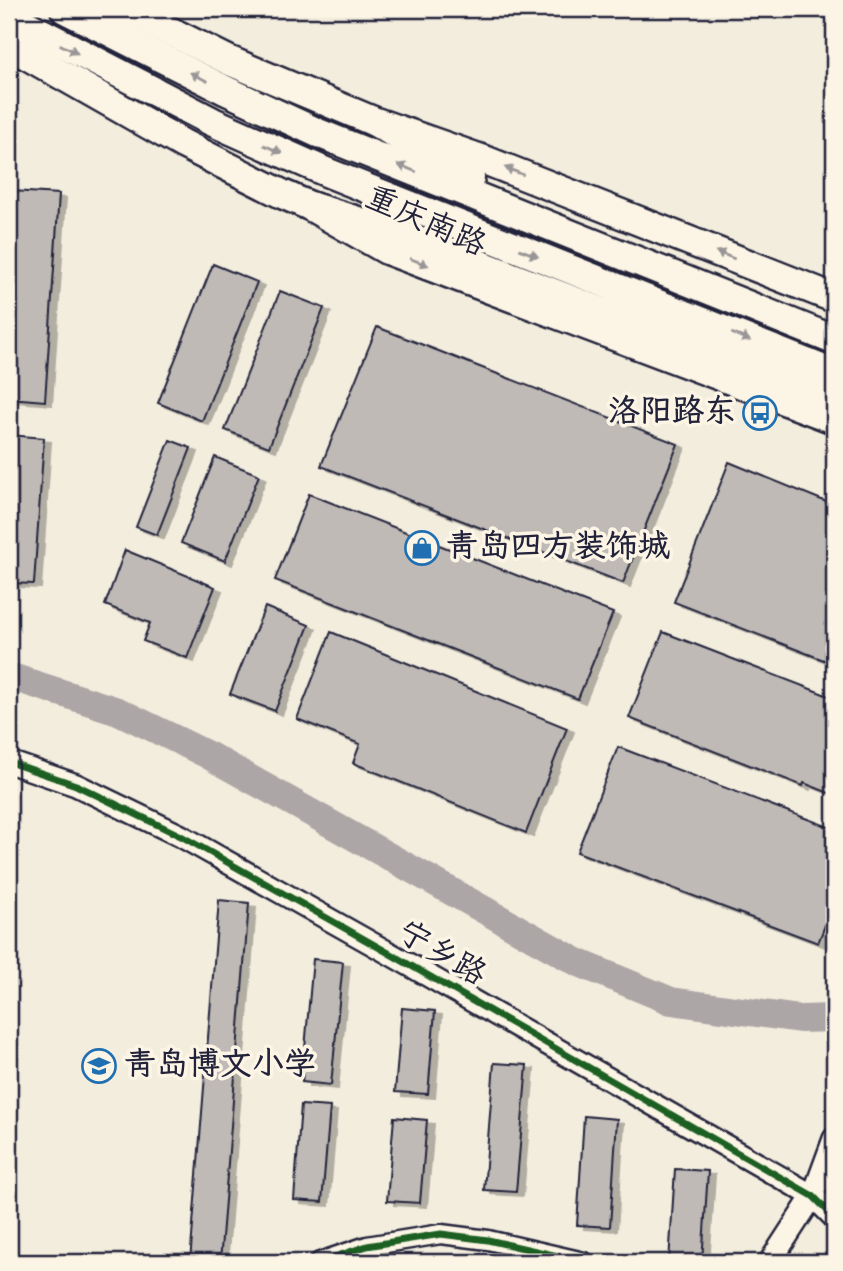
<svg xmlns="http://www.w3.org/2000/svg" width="843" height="1271" font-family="'Indie Flower','LXGW WenKai TC',sans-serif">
	<defs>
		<filter id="shadow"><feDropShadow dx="7" dy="4" stdDeviation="0" flood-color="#0004"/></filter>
	</defs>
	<rect width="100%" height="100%" fill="#f3edde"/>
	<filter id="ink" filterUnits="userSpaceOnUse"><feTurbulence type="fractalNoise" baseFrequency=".0143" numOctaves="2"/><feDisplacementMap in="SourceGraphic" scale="14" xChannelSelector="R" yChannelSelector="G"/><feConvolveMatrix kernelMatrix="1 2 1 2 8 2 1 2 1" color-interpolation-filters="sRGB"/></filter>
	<g filter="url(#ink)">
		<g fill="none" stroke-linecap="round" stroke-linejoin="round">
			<path stroke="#aca7a6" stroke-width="28" d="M9,676L118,711L208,755L577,962L671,1001L800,1019L834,1018"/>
		</g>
		<path fill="#bfbab6" stroke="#22223b" stroke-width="2" filter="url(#shadow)" d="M12,191L59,194L45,401L9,398V232Z
			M213,264L257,282L202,421L158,403Z
			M280,291L324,308L269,447L225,430Z
			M377,327L678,444L623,583L321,466Z
			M9,435L44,438L34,584L9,583Z
			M170,440L191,448L157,535L136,527Z
			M215,457L259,475L225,561L181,543Z
			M729,462L834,505V664L674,602Z
			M309,494L613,613L578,699L275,580Z
			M125,550L215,587L187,658L143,641L150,623L105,605Z
			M265,607L309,625L275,711L230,694Z
			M331,632L567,728L526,833L353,763L360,744L297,719Z
			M663,632L834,698V707L830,719L834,720V795L804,783L803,786L629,718Z
			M618,747L834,829V902L818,943L577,852Z
			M219,900L249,903L220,1262H190Z
			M313,959L343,962L331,1085L302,1082Z
			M402,1008L435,1011L428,1094L395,1092Z
			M494,1063L527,1065L516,1192L484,1190Z
			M301,1105L330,1107L322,1202L294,1200Z
			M584,1116L617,1119L610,1227L577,1225Z
			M394,1117L427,1120L420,1203L387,1201Z
			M675,1169L708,1171L702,1262H669Z"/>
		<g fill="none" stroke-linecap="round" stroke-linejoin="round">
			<g stroke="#22223b" stroke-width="23">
				<path id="minor" d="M320,1262L367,1246L441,1234L488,1240L584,1262"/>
			</g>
			<g stroke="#22223b" stroke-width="26">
				<path id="tertiary" d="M9,762L76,785L181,836L387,952L813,1196L834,1217
					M770,1262L813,1196L834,1139"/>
			</g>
			<g stroke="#22223b" stroke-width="33">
				<path id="primary" d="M125,9L230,61L373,121L487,161L834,298
					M9,45L183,144L282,194L310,206L387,250L834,419"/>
			</g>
			<g stroke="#22223b" stroke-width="33">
				<path id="trunk" d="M65,9L225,90L318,133L834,340
					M9,16L213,122L326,172L834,374
					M373,121L470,177
					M310,206L412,238L834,402"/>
			</g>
			<use href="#minor" stroke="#fcf5e5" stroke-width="18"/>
			<use href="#tertiary" stroke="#fcf5e5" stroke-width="21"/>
			<use href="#primary" stroke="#fcf5e5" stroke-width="28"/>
			<use href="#trunk" stroke="#fcf5e5" stroke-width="28"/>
			<g stroke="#fcf5e5" stroke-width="11">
				<path id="cycleway" d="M9,762L76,785L181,836L387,952L813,1196L834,1217
					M320,1262L367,1246L441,1234L488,1240L584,1262"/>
			</g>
			<use href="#cycleway" stroke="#1b5e20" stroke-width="7"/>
		</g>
		<defs><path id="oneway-solid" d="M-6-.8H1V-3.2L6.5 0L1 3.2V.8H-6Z" transform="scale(1.75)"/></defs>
		<g fill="#9a9698">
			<use href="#oneway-solid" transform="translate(69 49) rotate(27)"/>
			<use href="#oneway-solid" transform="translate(199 77) rotate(-153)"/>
			<use href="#oneway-solid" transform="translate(273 149) rotate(24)"/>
			<use href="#oneway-solid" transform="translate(407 168) rotate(-158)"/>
			<use href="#oneway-solid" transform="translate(514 171) rotate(-158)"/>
			<use href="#oneway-solid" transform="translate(529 253) rotate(22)"/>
			<use href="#oneway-solid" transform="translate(725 255) rotate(-158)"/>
			<use href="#oneway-solid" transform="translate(419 262) rotate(21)"/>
			<use href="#oneway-solid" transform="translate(741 337) rotate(22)"/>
		</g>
	</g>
	<defs>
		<g id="bus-ring" transform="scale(1.75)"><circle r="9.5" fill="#fcf5e5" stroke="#1f6fb2" stroke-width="1.5"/><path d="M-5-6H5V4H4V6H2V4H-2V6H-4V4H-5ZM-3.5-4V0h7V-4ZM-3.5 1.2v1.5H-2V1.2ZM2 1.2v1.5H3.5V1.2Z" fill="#1f6fb2"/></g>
		<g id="shop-ring" transform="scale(1.75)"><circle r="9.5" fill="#fcf5e5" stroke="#1f6fb2" stroke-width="1.5"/><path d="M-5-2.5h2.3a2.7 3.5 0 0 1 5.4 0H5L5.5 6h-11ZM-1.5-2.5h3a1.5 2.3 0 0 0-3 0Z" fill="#1f6fb2"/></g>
		<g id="school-ring" transform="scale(1.75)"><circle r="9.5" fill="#fcf5e5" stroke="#1f6fb2" stroke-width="1.5"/><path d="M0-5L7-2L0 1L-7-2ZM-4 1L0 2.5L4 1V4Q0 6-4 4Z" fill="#1f6fb2"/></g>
	</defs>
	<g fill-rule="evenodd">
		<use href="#bus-ring" x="760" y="413"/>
		<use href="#shop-ring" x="422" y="548"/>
		<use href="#school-ring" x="99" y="1066"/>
	</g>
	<g text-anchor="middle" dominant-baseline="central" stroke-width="7" stroke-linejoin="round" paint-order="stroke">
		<g font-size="32" fill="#22223b" stroke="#fcf5e5">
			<text transform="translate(425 223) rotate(24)">重庆南路</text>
			<text transform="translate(441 955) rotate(30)">宁乡路</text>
		</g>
		<g font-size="32" font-weight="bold" fill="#22223b" stroke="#fcf5e5" text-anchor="start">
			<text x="736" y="413" text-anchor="end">洛阳路东</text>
			<text x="446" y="548">青岛四方装饰城</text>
			<text x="124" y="1066">青岛博文小学</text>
		</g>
	</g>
	<rect width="843" height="1271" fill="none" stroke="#fcf5e5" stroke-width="35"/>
	<rect x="18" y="18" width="808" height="1236" fill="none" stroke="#22223b" stroke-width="2.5" filter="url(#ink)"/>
</svg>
